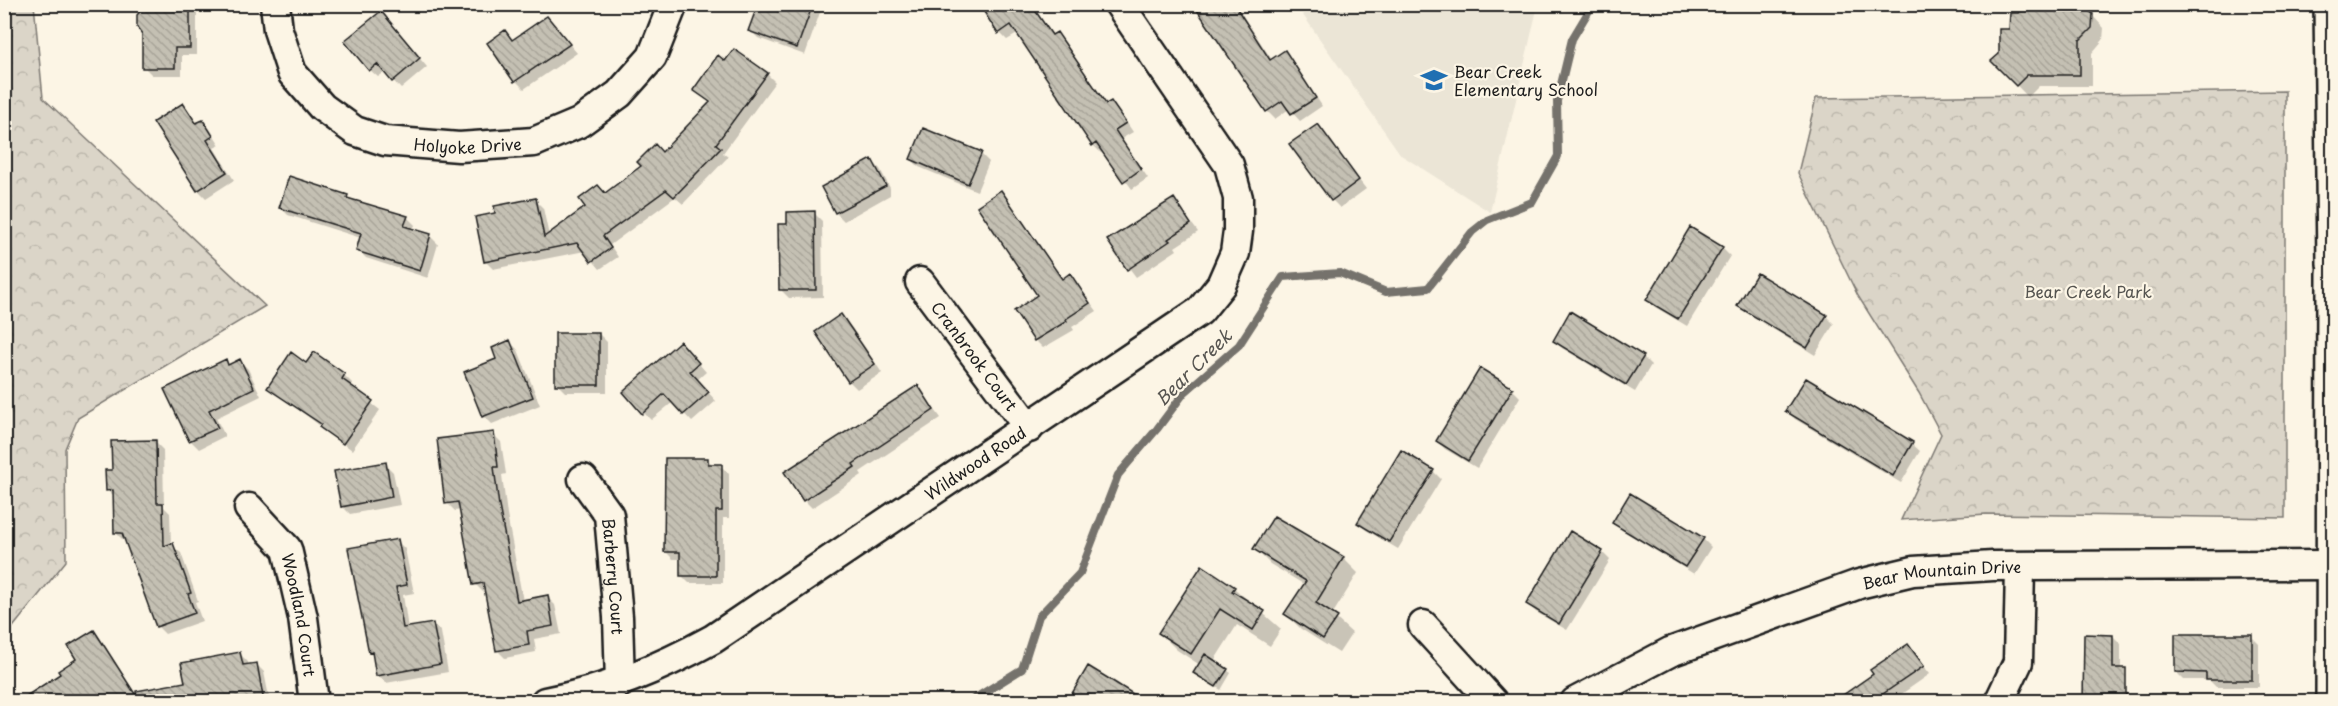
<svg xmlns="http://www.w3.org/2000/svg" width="2338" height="706" font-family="'Playpen Sans',sans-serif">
	<defs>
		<pattern id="park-crowns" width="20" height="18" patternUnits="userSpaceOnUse" patternTransform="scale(1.5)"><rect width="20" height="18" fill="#dbd5c8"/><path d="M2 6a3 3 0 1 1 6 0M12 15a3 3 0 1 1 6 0" fill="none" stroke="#bbb6ab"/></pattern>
		<pattern id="building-back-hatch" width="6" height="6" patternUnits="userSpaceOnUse" patternTransform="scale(1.5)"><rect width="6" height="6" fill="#c4c0b3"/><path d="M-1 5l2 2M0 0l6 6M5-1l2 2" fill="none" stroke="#a8a499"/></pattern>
	</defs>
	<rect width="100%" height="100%" fill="#fcf5e5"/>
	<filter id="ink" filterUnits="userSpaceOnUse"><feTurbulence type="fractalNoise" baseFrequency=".0167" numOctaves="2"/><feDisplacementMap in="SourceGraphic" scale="12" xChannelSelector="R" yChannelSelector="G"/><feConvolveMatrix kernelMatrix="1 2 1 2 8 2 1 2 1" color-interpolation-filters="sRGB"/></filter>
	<g filter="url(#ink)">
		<path fill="#ebe5d6" d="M1296,5H1538L1490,212L1401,155Z"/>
		<path fill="url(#park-crowns)" stroke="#7c7872" stroke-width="1.5" d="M34,4L43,98L265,306L78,418L65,449L66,561L5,637L4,5Z
			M2285,91V518L1986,514L1901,520L1941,434L1919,393L1858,296L1798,173L1816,98Z"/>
		<path fill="#0003" d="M148,4H197V55H182V75H152L144,67Z
			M759,4H823L805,55L758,38L750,30Z
			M1032,4L1053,36L1057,34L1065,42L1107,105L1111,103L1119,111L1133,132L1121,139L1148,178L1132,189L1104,151L1101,153L1093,145L1019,33L1007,40L1000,33Z
			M1195,4H1235L1272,60L1284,52L1292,60L1322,106L1300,121L1289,109L1275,119L1267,111Z
			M2092,15L2104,28L2103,40L2092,53V86H2039L2028,97L1993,61L2001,54L2011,31Z
			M547,18L577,53L524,89L516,81L489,43L505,32L513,39Z
			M388,21L427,67L401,89L385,72L378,77L370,70Z
			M725,63L767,74L775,82L723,153L728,157L683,204L675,197L610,245L618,257L600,269L585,251L493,269L485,261L497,215L535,200L543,208L549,236L662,154L710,103L695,90Z
			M183,104L198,124L202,121L210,129L220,145L214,148L234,180L206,198L198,190L155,122Z
			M1317,126L1366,189L1340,208L1332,200Z
			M981,154L989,162L977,191L919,167L911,159Z
			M872,161L880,169L890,188V195L844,221L836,213L823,188Z
			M1001,192L1009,200L1063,280L1070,275L1097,311L1072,327L1074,330L1043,348L1035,340L1039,296Z
			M347,196L351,201L407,217L415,225L413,230L430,236L438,244L428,278L366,258L358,250L361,238L288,215L280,207Z
			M1174,200L1198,232L1175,247L1177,250L1136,277L1109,241Z
			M814,213L822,221L823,297L789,298L781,290Z
			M1722,248L1730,256L1687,326L1655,307L1648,299Z
			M1739,305L1826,316L1834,324L1815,355L1747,313Z
			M843,319L852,328L882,373L857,389L849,381Z
			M599,334L607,342V392H565L557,384Z
			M1554,340L1643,357L1651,365L1635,392L1562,348Z
			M510,342L518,350L540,405L492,424L484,416L498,360Z
			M688,351L706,372L697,380L716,401L692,422L673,402L651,420L644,413Z
			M314,354L344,375L352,383L350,387L380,410L352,450L269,387L306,365Z
			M225,361L230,366L240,361L248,369L261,396L216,418L225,436L199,449L191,441L166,390Z
			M1806,380L1912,444L1920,451L1901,483L1795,419L1787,411Z
			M918,387L941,418L860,472L862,475L812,508L804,500L786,472Z
			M1512,389L1520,397L1477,468L1445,449L1437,441Z
			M493,434L501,442L506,474L502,475L507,515L523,601L547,597L555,605L561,634L534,639L536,652L505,658L497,650L486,591L483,592L475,584L461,510L455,511L447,503Z
			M155,442L163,450L164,507L170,513L171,545L181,553L198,601L195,602L202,621L165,634L157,626L127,540H123L115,532L114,497L107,490L113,471Z
			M708,460L714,466H721L729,474V518H723V583H689L681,575V559H673L665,551Z
			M385,464L393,472L400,505L350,514L342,506Z
			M1433,471L1441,479L1398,549L1366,530L1359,523Z
			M1614,523L1703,539L1711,547L1694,574L1622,530Z
			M397,541L405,549L414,593L403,595L408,629L433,624L441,632L448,672L386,683L378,675L374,656L370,652Z
			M1255,549L1343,558L1358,573L1332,615L1352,633L1339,653L1301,629L1286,614L1305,585L1270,564Z
			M1602,552L1610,560L1567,630L1536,612L1528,604Z
			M1234,588L1281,629L1270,646L1237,625L1214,661L1231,673L1221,690L1199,676L1200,665L1177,650L1160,633Z
			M94,632L101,640L141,702H20L62,675L78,659Z
			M2113,636L2121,644V689L2114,702H2075L2076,698L2085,700Z
			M2251,636L2259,644V687H2216L2209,680H2184L2176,672Z
			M1908,646L1930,674L1890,702H1859L1875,674Z
			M240,654L248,662V666L256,664L264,672L270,702H178L187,683Z"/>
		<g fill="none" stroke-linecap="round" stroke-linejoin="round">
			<path stroke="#75726c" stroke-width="8" d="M969,702L1022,669L1039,616L1080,573L1118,475L1157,429L1184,393L1239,345L1283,277L1340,273L1386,292L1428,288L1472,232L1487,220L1532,202L1558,156L1557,101L1572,39L1593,4"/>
		</g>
		<path fill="url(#building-back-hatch)" stroke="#1c1c1c" stroke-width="1.5" d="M146,4H190V48H175V68H142V34L137,27V15Z
			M758,4H813L797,48L748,31Z
			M979,4H1042L1034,9L1052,35L1057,32L1106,104L1111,101L1126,123L1115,130L1141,169L1123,182L1096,143L1092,146L1011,25L998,34Z
			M1193,4H1234L1270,60L1285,50L1316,98L1291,114L1282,101L1266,112Z
			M2019,5L2081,6L2093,14L2092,28L2080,40V75H2027L2016,86L1991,61L1999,54V29H2009L2010,13H2019Z
			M381,11L420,58L392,82L377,64L369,71L344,41Z
			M547,16L570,44L514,82L487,43L505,30L512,40Z
			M734,49L768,73L716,144L721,148L674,197L666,190L603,236L611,248L591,262L577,243L484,262L475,217L495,213L494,206L536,198L544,237L585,207L579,199L598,185L605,193L641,166L637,162L655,144L662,152L710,102L693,90L718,55L725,61Z
			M183,103L196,123L203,120L213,136L207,140L227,172L197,191L153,122Z
			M1318,124L1359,180L1331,201L1289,144Z
			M923,128L982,152L968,184L910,159Z
			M872,159L886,186L835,213L821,187Z
			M289,176L348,195L347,198L408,216L404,226L431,234L420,271L356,251L361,233L279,208Z
			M1001,190L1062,279L1070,273L1090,303L1066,319L1067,321L1034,341L1014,311L1037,295L977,206Z
			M1174,198L1191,224L1168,239L1170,241L1127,270L1107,240Z
			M815,211L816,290H779L778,224H787V212Z
			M1690,227L1723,247L1678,319L1646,300Z
			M1757,273L1827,315L1807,348L1737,306Z
			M1570,311L1644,356L1626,385L1553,341Z
			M841,314L875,364L848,382L815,332Z
			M555,333H599V385H555Z
			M510,340L533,397L482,417L464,372L496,359L492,348Z
			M680,341L699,363L690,371L709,392L683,415L664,394L642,414L623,392Z
			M291,352L306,363L314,352L345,374L342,379L373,401L343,444L319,427L321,424L267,388Z
			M226,359L228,365L240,359L254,388L209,410L218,428L189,441L164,389Z
			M1480,368L1513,388L1468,461L1436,441Z
			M1806,378L1913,442L1893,476L1785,411Z
			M918,385L934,410L853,464L855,467L803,501L784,472Z
			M494,432L498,467H494L499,506L517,601L548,595L553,626L527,631L529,645L496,651L483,583L473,585L458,502L445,504L437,439Z
			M156,440L157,503H163L164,546L173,543L191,593L188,594L195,613L156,627L122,533H114L113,490L106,491L105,470H112L111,441Z
			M1401,450L1434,470L1389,542L1357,523Z
			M665,458H708V464H722V511H716V576H680V552H664Z
			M386,462L392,497L341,507L334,471Z
			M1630,493L1704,538L1685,567L1612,523Z
			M1274,516L1344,557L1316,603L1338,617L1323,639L1284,614L1306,581L1253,549Z
			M1570,531L1603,551L1559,624L1526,604Z
			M398,539L407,585L396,587L403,628L433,623L441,664L376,676L372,652L369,653L348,548Z
			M1202,565L1235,587L1232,591L1265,611L1253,630L1220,609L1191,654L1158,633Z
			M94,630L135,694L123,702H17L60,674L58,671L76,659L68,646Z
			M2084,634L2113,635V668H2126V702H2083Z
			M2175,634H2252V680H2206V673L2175,672Z
			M1908,644L1924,666L1871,702H1833L1873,674L1870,670Z
			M240,652L243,665L257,663L264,702H137L136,691L185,682L181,663Z
			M1205,654L1228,669L1216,687L1193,673Z
			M1088,666L1106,677L1146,702H1067Z"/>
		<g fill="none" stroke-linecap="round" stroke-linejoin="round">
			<g stroke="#1c1c1c" stroke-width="33">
				<g id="street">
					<path id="s1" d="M275,4L278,30L292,73L322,107L355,131L385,141L459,147L534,142L579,123L619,94L652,57L673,4"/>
					<path id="s2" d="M920,282L1029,428"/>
					<path id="s3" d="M583,479L609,515L618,617L620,683"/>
					<path id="s4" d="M249,508L287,549L303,618L314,702"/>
					<path d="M1423,625L1493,702"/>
					<path id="s5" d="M545,702C607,690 658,669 713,639L1200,311L1221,285L1235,253L1238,231V198L1229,165L1119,4"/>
					<path id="s6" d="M1575,702L1670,652L1859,584L1913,571L1993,566L2333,565"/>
					<path d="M1999,702L2018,662L2020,568"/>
				</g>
			</g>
			<g stroke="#1c1c1c" stroke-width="38">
				<path id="secondary" d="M2331,4L2334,264
					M2333,702L2334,273"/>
			</g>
			<use href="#street" stroke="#fcf5e5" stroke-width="28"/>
			<use href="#secondary" stroke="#fcf5e5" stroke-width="33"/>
		</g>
	</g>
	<defs>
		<g id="school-bare" transform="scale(2.07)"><path d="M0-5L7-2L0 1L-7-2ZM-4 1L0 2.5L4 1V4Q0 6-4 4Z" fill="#1f6fb2" stroke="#fcf5e5" stroke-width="2.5" paint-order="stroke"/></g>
	</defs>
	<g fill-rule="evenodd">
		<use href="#school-bare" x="1434" y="80"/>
	</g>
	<g text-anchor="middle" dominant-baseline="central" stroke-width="4.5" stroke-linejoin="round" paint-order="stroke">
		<g font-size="16" fill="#1c1c1c" stroke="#fcf5e5" text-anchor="start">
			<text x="1454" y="71">Bear Creek<tspan x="1454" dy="18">Elementary School</tspan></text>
		</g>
		<g font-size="16" fill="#1c1c1c" stroke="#fcf5e5">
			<text stroke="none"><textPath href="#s1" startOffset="272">Holyoke Drive</textPath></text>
			<text stroke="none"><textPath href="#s2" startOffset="92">Cranbrook Court</textPath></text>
			<text stroke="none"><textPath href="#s5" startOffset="496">Wildwood Road</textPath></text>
			<text stroke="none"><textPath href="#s3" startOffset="106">Barberry Court</textPath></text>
			<text stroke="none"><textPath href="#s6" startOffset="392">Bear Mountain Drive</textPath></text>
			<text stroke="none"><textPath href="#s4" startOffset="123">Woodland Court</textPath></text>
		</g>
		<g font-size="16" fill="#555450" stroke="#fcf5e5">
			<text x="2088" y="291">Bear Creek Park</text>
		</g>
		<g font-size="18" font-style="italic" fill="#575551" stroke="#fcf5e5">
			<text transform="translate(1193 367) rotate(-45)">Bear Creek</text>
		</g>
	</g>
	<rect width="2338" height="706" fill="none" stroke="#fcf5e5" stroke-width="24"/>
	<rect x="12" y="12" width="2314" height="682" fill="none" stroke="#1c1c1c" stroke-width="2" filter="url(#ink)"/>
</svg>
